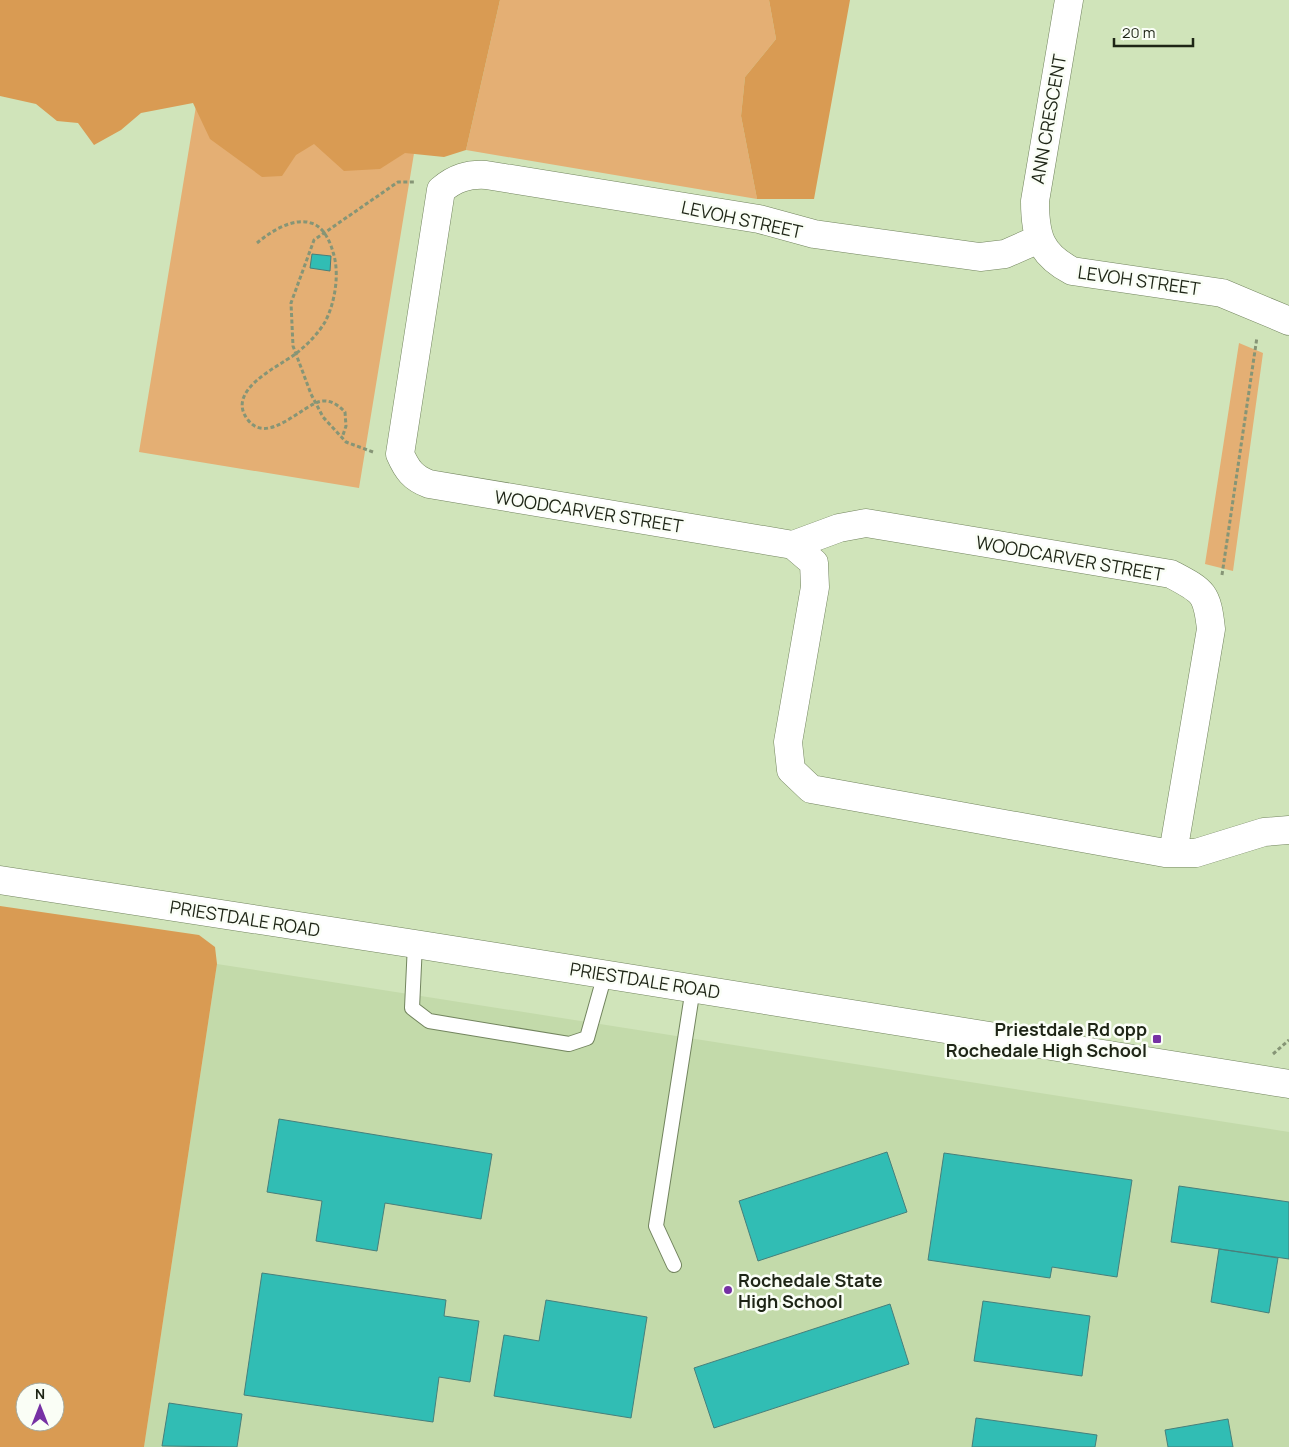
<svg xmlns="http://www.w3.org/2000/svg" width="1289" height="1447" font-family="Manrope,sans-serif">
	<rect width="100%" height="100%" fill="#d0e4ba"/>
	<path fill="#c3daaa" d="M217,964L1289,1132V1447H144Z"/>
	<path fill="#e4af74" d="M500,0H769L776,39L745,77L741,116L757,199L466,150Z
		M198,94L418,129L359,488L139,452Z
		M1239,343L1263,353L1233,571L1205,564Z"/>
	<path fill="#d99b53" fill-rule="evenodd" d="M0,0H500L466,150L444,157L405,153L380,169L344,171L314,144L296,155L282,176L262,177L210,139L193,103L141,113L121,130L94,145L78,123L57,121L36,104L0,96Z
		M769,0H850L814,199H757L741,116L745,77L776,39Z
		M0,906L199,935L215,947L217,964L144,1447H0ZM25,1392H55V1422H25Z"/>
	<path fill="#31bdb4" stroke="#477f7b" d="M312,254L331,256L330,271L310,268Z
		M279,1119L492,1154L481,1219L385,1203L377,1251L316,1241L322,1201L267,1192Z
		M887,1152L907,1212L758,1261L739,1201Z
		M944,1153L1132,1180L1117,1277L1052,1267L1050,1278L928,1260Z
		M1179,1186L1289,1202V1259L1171,1242Z
		M1219,1249L1278,1258L1269,1313L1211,1302Z
		M262,1273L446,1300L444,1316L479,1321L470,1382L439,1377L433,1422L244,1395Z
		M546,1300L647,1317L631,1418L494,1396L504,1335L539,1341Z
		M983,1301L1090,1316L1082,1376L974,1361Z
		M890,1304L909,1364L714,1428L694,1368Z
		M169,1403L242,1414L237,1447L162,1446Z
		M976,1418L1097,1435L1095,1447H972Z
		M1228,1419L1233,1447H1168L1165,1430Z"/>
	<g fill="none" stroke-linecap="round" stroke-linejoin="round">
		<g stroke="#72845e" stroke-width="16">
			<path id="lane" d="M415,944L412,1008L429,1021L569,1044L587,1038L605,974
				M674,1265L656,1226L693,988"/>
		</g>
		<g stroke="#72845e" stroke-width="29">
			<path id="street" d="M1069,0L1035,201C1035,236 1040,254 1072,271L1222,293L1289,321
				M1039,239L1005,254L980,257L814,234L759,219L486,175C468,174 455,178 441,190L400,454C407,470 413,478 429,484L793,545L839,528L866,523L1171,574C1203,591 1207,592 1211,629L1173,853
				M793,545L814,563L815,587L788,742L791,770L811,789L1165,853H1196L1264,832L1289,830
				M0,880L415,944L1289,1084"/>
		</g>
		<path stroke="#869576" stroke-width="3" stroke-dasharray="4 2.5" stroke-linecap="butt" d="M257,243C270,232 293,217 311,223C323,226 330,241 333,252C340,273 335,303 325,322C318,334 305,347 294,355C276,368 225,391 248,420C268,446 303,404 322,401C332,400 339,406 345,412L346,426L342,438
			M373,452L346,442L323,417L311,394L293,346L291,303L314,240L398,182H416
			M1222,575L1257,337
			M1273,1054L1289,1040"/>
		<use href="#lane" stroke="#fff" stroke-width="14"/>
		<use href="#street" stroke="#fff" stroke-width="28"/>
	</g>
	<g fill="#7631a4" stroke="#fafef6" stroke-width="2">
		<rect x="1152" y="1034" width="10" height="10" rx="2.5"/>
		<circle cx="728" cy="1290" r="5"/>
	</g>
	<g text-anchor="middle" dominant-baseline="central" stroke-width="5" stroke-linejoin="round" paint-order="stroke">
		<g font-size="18" fill="#1e2516" stroke="#fafef6">
			<text transform="translate(1048 119) rotate(-80)">ANN CRESCENT</text>
			<text transform="translate(742 219) rotate(12)">LEVOH STREET</text>
			<text transform="translate(1139 280) rotate(8)">LEVOH STREET</text>
			<text transform="translate(589 511) rotate(9)">WOODCARVER STREET</text>
			<text transform="translate(1070 558) rotate(10)">WOODCARVER STREET</text>
			<text transform="translate(245 918) rotate(9)">PRIESTDALE ROAD</text>
			<text transform="translate(645 980) rotate(9)">PRIESTDALE ROAD</text>
		</g>
		<g font-size="18" font-weight="bold" fill="#1e2516" stroke="#fafef6" text-anchor="end">
			<text x="1147" y="1029">Priestdale Rd opp<tspan x="1147" dy="21">Rochedale High School</tspan></text>
			<text x="738" y="1280" text-anchor="start">Rochedale State<tspan x="738" dy="21">High School</tspan></text>
		</g>
	</g>
	<g transform="translate(40 1407)"><circle r="24" fill="#fafef6" stroke="#a2a79c"/>
	<path d="M0-4L9 19L0 12L-9 19Z" fill="#7631a4"/>
	<text y="-8" font-size="14" font-weight="bold" text-anchor="middle" fill="#1e2516">N</text>
	</g>
	<path d="M1114 38v8h79v-8" fill="none" stroke="#1e2516" stroke-width="2.5"/>
	<text x="1122" y="38" font-size="15" fill="#1e2516" stroke="#fafef6" stroke-width="4" paint-order="stroke">20 m</text>
</svg>
